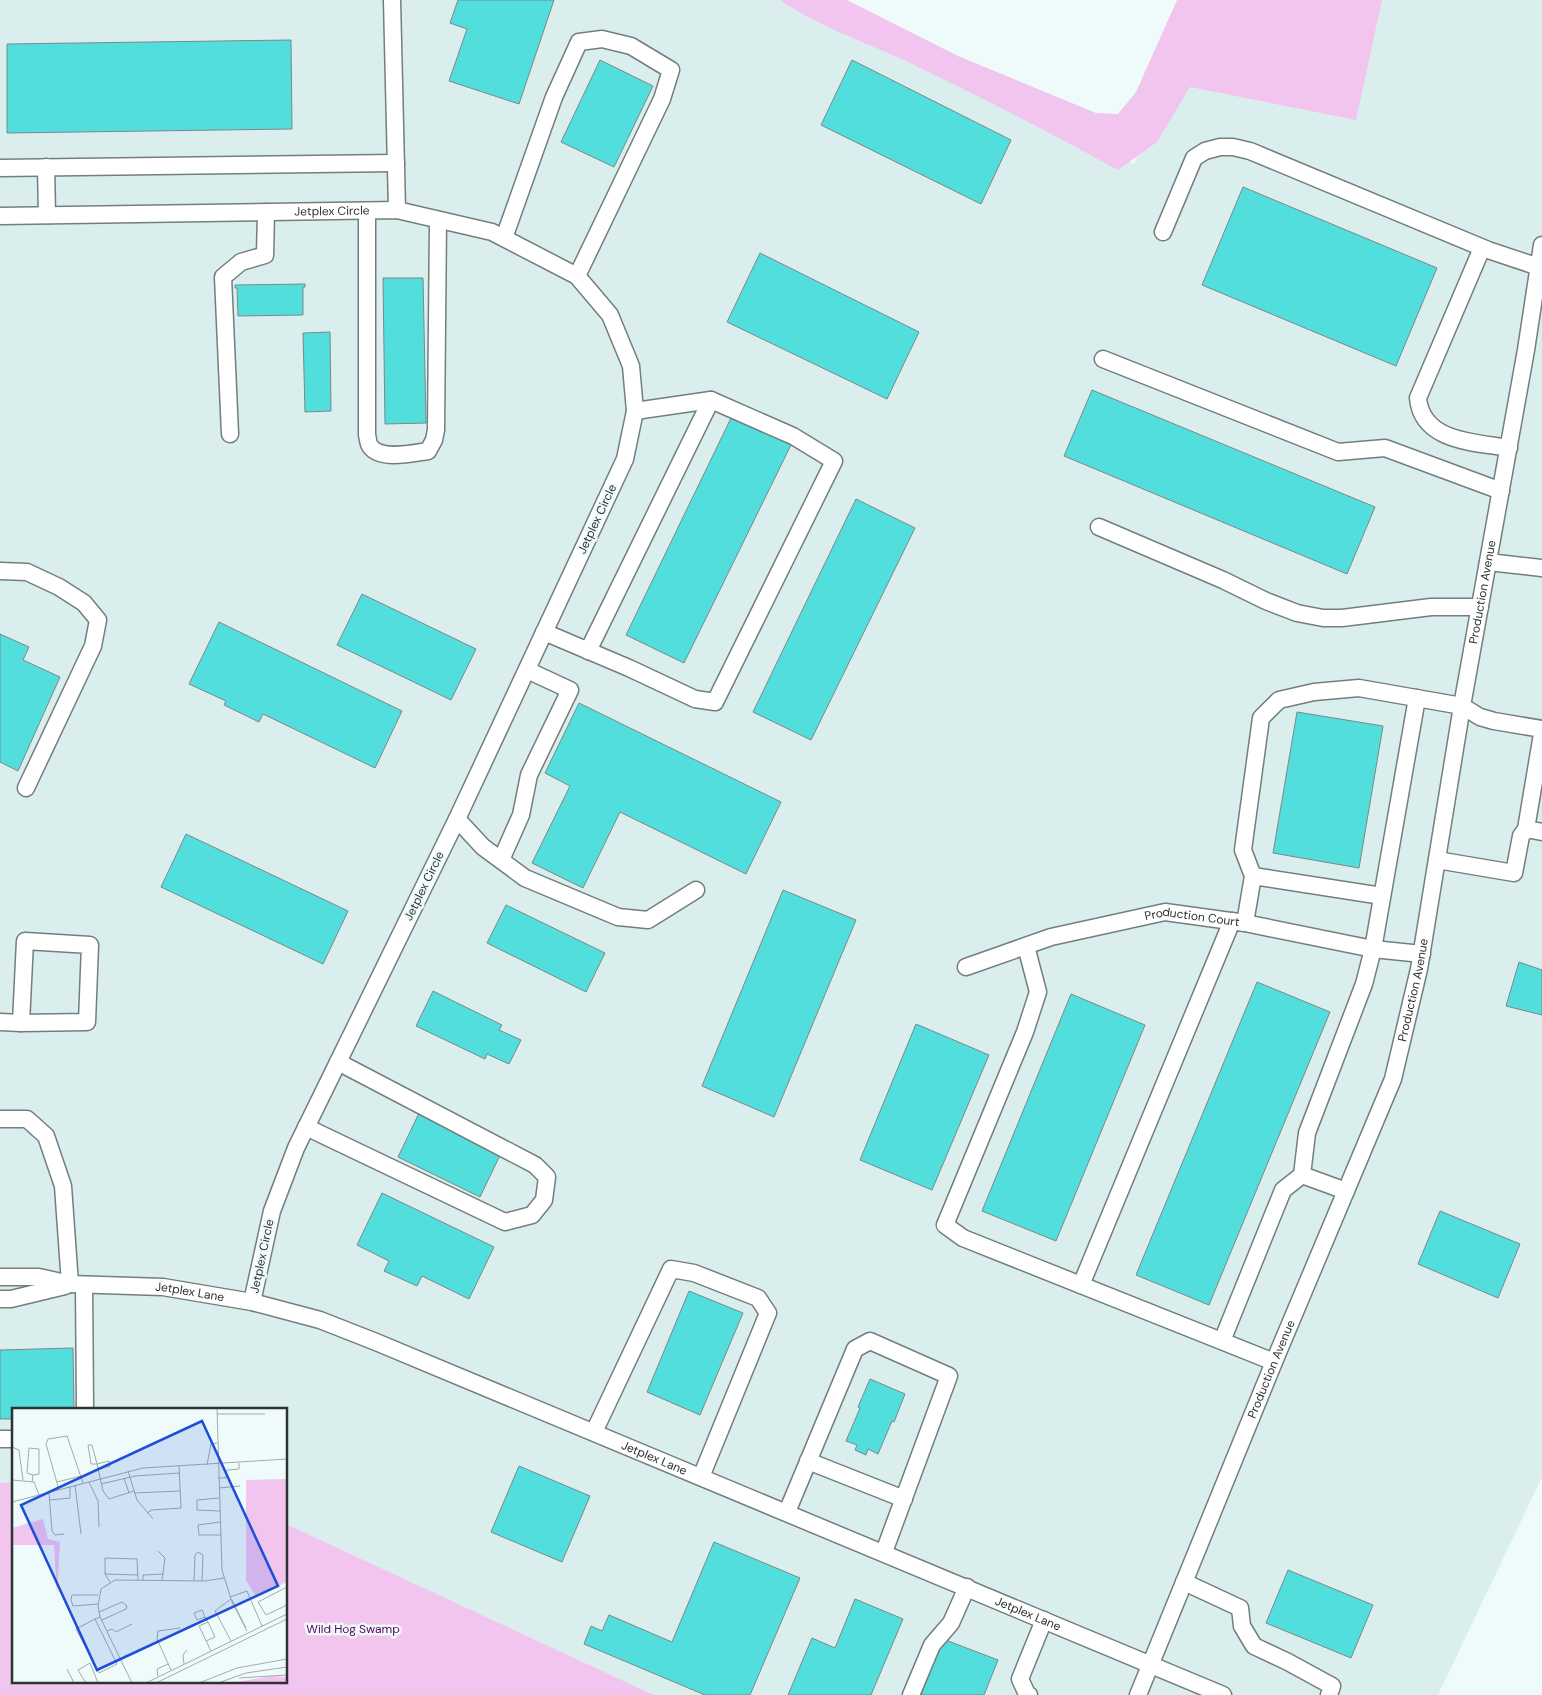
<svg xmlns="http://www.w3.org/2000/svg" width="1542" height="1695" font-family="'DM Sans',sans-serif">
	<rect width="100%" height="100%" fill="#effbfa"/>
	<path fill="#daeeee" d="M0,0H822L1134,164L1211,0H1542V1477L1438,1695H654L286,1524V1409H14V1482L0,1483Z"/>
	<path fill="#f2c5ef" d="M780,0H847L958,56L1096,113L1118,114L1136,92L1177,0H1382L1356,120L1190,87L1157,142L1118,170C1048,131 976,95 904,60C862,41 818,26 780,0Z
		M14,1482V1681H286V1524L654,1695H0V1483Z"/>
	<path fill="#53dede" stroke="#7d8787" d="M458,0H554L519,104L449,81L467,29L450,23Z
		M291,40L292,129L7,133V44Z
		M600,60L653,86L614,167L561,142Z
		M852,60L1011,140L981,204L821,125Z
		M1243,187L1437,268L1396,366L1202,285Z
		M760,253L919,332L887,399L727,322Z
		M383,278H423L426,423L385,424Z
		M305,284V287H303V315L238,316L237,288H235V285Z
		M330,332L331,411L305,412L303,333Z
		M1092,390L1375,507L1347,574L1064,456Z
		M732,416L791,445L684,663L626,635Z
		M856,499L915,528L811,740L753,712Z
		M362,594L476,649L451,700L337,645Z
		M219,622L402,711L375,768L263,714L259,722L224,705L226,701L189,684Z
		M0,634L29,647L23,660L60,677L18,771L0,762Z
		M579,703L781,802L746,874L620,812L583,888L532,863L570,786L545,773Z
		M1297,712L1383,726L1359,868L1273,853Z
		M186,834L348,911L323,964L161,887Z
		M783,890L856,920L774,1117L702,1086Z
		M506,905L605,953L586,992L487,943Z
		M1519,962L1542,970V1015L1506,1006Z
		M1257,982L1330,1012L1209,1305L1136,1275Z
		M433,991L502,1025L499,1030L521,1040L509,1064L487,1054L485,1059L416,1026Z
		M1071,994L1145,1025L1056,1241L982,1211Z
		M916,1024L989,1055L932,1190L860,1160Z
		M420,1111L502,1151L480,1197L398,1157Z
		M382,1193L494,1247L469,1299L422,1276L417,1286L384,1271L389,1261L357,1245Z
		M1440,1211L1520,1244L1498,1298L1418,1264Z
		M689,1291L743,1313L700,1415L647,1392Z
		M73,1348L74,1409H14V1419H0V1350Z
		M870,1379L905,1394L894,1422L892,1421L878,1454L868,1449L866,1455L855,1450L857,1445L846,1441L860,1408L858,1407Z
		M519,1466L590,1496L562,1562L491,1532Z
		M714,1542L800,1578L750,1695H705L584,1644L591,1626L602,1631L609,1615L672,1642Z
		M1288,1570L1373,1605L1351,1658L1266,1623Z
		M855,1599L903,1619L871,1695H788L812,1638L835,1648Z
		M943,1639L998,1660L984,1695H921Z"/>
	<g fill="none" stroke-linecap="round" stroke-linejoin="round">
		<g stroke="#737e7e" stroke-width="19">
			<g id="minor">
				<path d="M392,0L397,210"/>
				<path d="M46,167L47,215"/>
				<path d="M0,168L396,163"/>
				<path d="M367,211V435C368,438 368,444 370,446C380,461 413,453 428,451L434,440L436,430L438,220"/>
				<path id="s1" d="M0,216L397,210L492,232L577,276L610,315L631,366L635,411L625,459L457,819L296,1148L272,1211L252,1302"/>
				<path d="M1163,232L1194,158L1205,151L1220,147H1233L1250,151L1488,250L1539,267"/>
				<path d="M504,238L554,97L579,42L602,39L631,46L671,70L662,99L577,276"/>
				<path d="M1482,248L1418,398C1422,442 1474,442 1509,448"/>
				<path d="M1103,359L1338,452L1385,448L1501,491"/>
				<path d="M230,434L223,277L241,262L265,255L266,212"/>
				<path d="M1099,527L1223,580L1266,601L1297,613L1323,618H1342L1431,607H1480"/>
				<path d="M1488,562L1542,568"/>
				<path d="M0,571L27,572L59,587L84,603L98,620L93,646L26,788"/>
				<path d="M544,632L629,668L695,699L715,702L834,461L793,436L711,400L635,411"/>
				<path d="M588,651L711,400"/>
				<path d="M1542,734L1526,829L1542,832"/>
				<path d="M457,819L483,847L525,878L618,917L648,920L696,890"/>
				<path d="M501,860L521,815L529,775L570,690L527,670"/>
				<path d="M1437,860L1514,873L1521,836L1526,829"/>
				<path d="M1253,876L1382,896"/>
				<path d="M1245,923L1253,876L1243,850L1261,718L1279,700L1314,692L1359,688L1462,706L1480,717L1494,721L1542,729"/>
				<path d="M25,941L90,945L87,1022L21,1023Z"/>
				<path d="M1026,946L1038,992L1025,1032L945,1225L963,1238L1274,1362"/>
				<path id="s2" d="M966,967L1051,937L1165,912L1245,923L1373,949L1422,954"/>
				<path d="M0,1022L21,1023"/>
				<path d="M0,1119H27L46,1136L63,1186L70,1284"/>
				<path d="M306,1127L505,1222L532,1215L544,1200L547,1177L535,1165L338,1062"/>
				<path d="M1302,1175L1346,1191"/>
				<path id="s3" d="M0,1277H39L70,1284L163,1287L252,1302L320,1320L376,1342L1223,1695"/>
				<path d="M84,1285L85,1409"/>
				<path d="M1081,1285L1232,921"/>
				<path d="M0,1299H11L65,1286"/>
				<path d="M1222,1341L1283,1190L1302,1175L1307,1133L1364,984L1373,949L1417,698"/>
				<path d="M594,1432L671,1269L694,1273L758,1298L768,1313L701,1477"/>
				<path d="M0,1439H14"/>
				<path d="M808,1461L904,1499"/>
				<path d="M787,1512L855,1349L870,1341L949,1376L884,1552"/>
				<path d="M1184,1582L1240,1608L1242,1626L1254,1646L1288,1662L1332,1686L1329,1695"/>
				<path d="M911,1695L932,1645L951,1623L967,1587"/>
				<path d="M1029,1695L1027,1694L1020,1679L1044,1620"/>
				<path id="s4" d="M1138,1695L1274,1362L1393,1079L1419,969L1462,706L1526,350L1542,245"/>
			</g>
		</g>
		<use href="#minor" stroke="#fff" stroke-width="16"/>
	</g>
	<g text-anchor="middle" dominant-baseline="central" stroke-width="5" stroke-linejoin="round" paint-order="stroke">
		<g font-size="12" fill="#2e3232" stroke="#effbfa">
			<text stroke="none"><textPath href="#s1" startOffset="332">Jetplex Circle</textPath></text>
			<text transform="translate(597 519) rotate(-65)">Jetplex Circle</text>
			<text stroke="none"><textPath href="#s4" startOffset="1162">Production Avenue</textPath></text>
			<text transform="translate(424 886) rotate(-64)">Jetplex Circle</text>
			<text stroke="none"><textPath href="#s2" startOffset="234">Production Court</textPath></text>
			<text stroke="none"><textPath href="#s4" startOffset="758">Production Avenue</textPath></text>
			<text transform="translate(262 1256) rotate(-78)">Jetplex Circle</text>
			<text stroke="none"><textPath href="#s3" startOffset="191">Jetplex Lane</textPath></text>
			<text stroke="none"><textPath href="#s4" startOffset="352">Production Avenue</textPath></text>
			<text stroke="none"><textPath href="#s3" startOffset="686">Jetplex Lane</textPath></text>
			<text stroke="none"><textPath href="#s3" startOffset="1091">Jetplex Lane</textPath></text>
		</g>
		<g font-size="12" fill="#5a035a" stroke="#effbfa">
			<text x="353" y="1629">Wild Hog Swamp</text>
		</g>
	</g>
	<g transform="translate(12 1408)">
		<rect width="275" height="275" fill="#effbfa"/>
		<path d="M275,71V174L244,189L234,172V72ZM31,111L36,131L48,134L45,189L42,137H0V120ZM261,268L275,269V275H218Z" fill="#f2c5ef"/>
		<path fill="none" stroke="#a2abaa" stroke-width="1" d="M205,0L210,162L220,194L235,223M205,6H253M76,37H80L85,56H79ZM0,39L7,42L11,72M195,57L199,36L205,35M87,61L98,58L97,53L85,56L91,83L97,91L122,83M116,63L125,92L141,111M112,70L117,85M206,70H214L215,62L227,61V55M0,72L22,74L27,87M20,74L21,67L27,66V41L17,40L15,65L21,67M45,74L69,68M77,74L86,93L87,119M89,76L123,68L168,65M63,77L69,126M207,80L228,78M47,82L34,36L36,31L55,28L71,75M37,85L40,123L43,127L52,126M122,85L168,83M207,90L185,92V102L208,103M38,92L58,90V79M0,94L131,60L275,51M135,105L140,102L169,100L167,58M208,114L186,117L187,127H209M146,143L153,150L150,172M93,166L126,167M131,172V167L152,166M182,173L183,147L186,144L191,147L190,173M98,174L93,166V150L125,151L126,172M275,179L246,194L254,207L275,197M218,189L235,183L250,218M220,192L234,220M86,196L61,198L59,192L60,187H86M190,202L193,209L185,212L182,205ZM87,204L110,194L115,198L114,201L90,212M193,209L196,214L187,218L199,243M83,211L105,256L87,265L64,221L83,211L88,209M95,223L100,221L104,224L120,216M194,233L203,229L196,214M219,233L203,203L219,191M172,256L171,247L175,242M55,261L62,275M159,262L145,231L146,223L168,220M146,268L145,261L156,256M227,270L275,267M74,275L66,262L78,255L86,275M120,275L88,209L86,198L89,181L103,172L193,173L212,170M134,275L275,206M144,275L275,211M187,275L225,260L275,251M206,275L234,265L275,259"/>
		<path fill="#1d4ed8" fill-opacity="0.15" stroke="#1d4ed8" stroke-width="2.5" d="M190,13L266,178L85,262L9,97Z"/>
		<rect width="275" height="275" fill="none" stroke="#2e3232" stroke-width="2.5"/>
	</g>
</svg>
